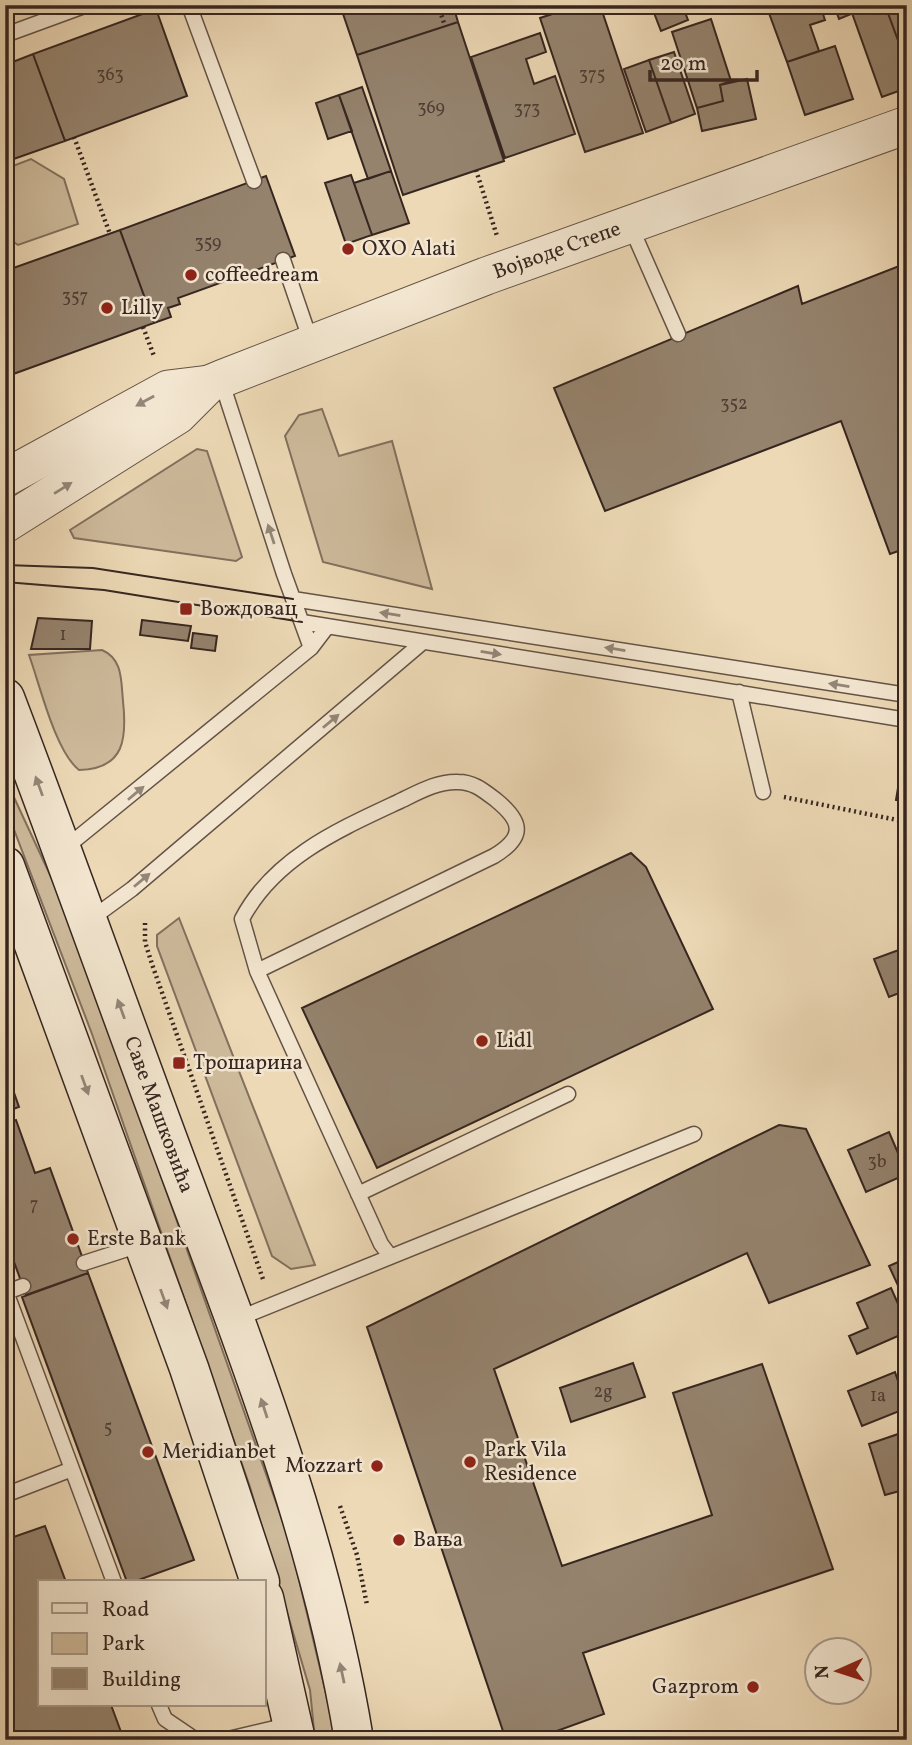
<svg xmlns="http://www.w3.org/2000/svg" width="912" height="1745" font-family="Vollkorn,serif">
	<rect width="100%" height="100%" fill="#edd9b6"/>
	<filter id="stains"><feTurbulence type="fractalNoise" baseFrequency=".00286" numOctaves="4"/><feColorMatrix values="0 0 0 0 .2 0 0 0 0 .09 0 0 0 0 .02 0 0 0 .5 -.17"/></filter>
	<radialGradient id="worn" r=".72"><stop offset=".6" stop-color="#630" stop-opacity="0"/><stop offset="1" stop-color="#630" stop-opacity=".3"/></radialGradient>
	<path fill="#cebb9c" stroke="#82705e" stroke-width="2" d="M31,159L64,179L78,224L18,245L5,236V169Z
		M322,409L339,456L392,441L432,589L323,562L285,436L299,415Z
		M197,449L207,451L242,557L236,561L74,538L70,530Z
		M102,650C123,659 121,681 123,701C127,738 125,769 79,770C55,751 40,685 29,655Z
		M5,778L57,890L106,1020L290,1542L337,1740H315L310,1690L250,1487L92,1034L5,806Z
		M179,918L315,1265L291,1269L272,1256L157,946V935Z"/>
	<path fill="#95836e" stroke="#362620" stroke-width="2" d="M340,5H453L458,22L357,55Z
		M580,5H600L643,133L585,152L540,18Z
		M651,5H682L688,20L661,31Z
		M766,5H820L825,20L810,25L819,51L787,62Z
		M834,5H873L839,19Z
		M873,5H885L907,65V88L882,97L852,13Z
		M885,5H907V65Z
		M156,9L187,96L65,141L33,54Z
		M711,19L731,81L720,85L723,101L697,108L672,32Z
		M458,22L504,161L403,195L357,55Z
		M540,33L546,52L526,59L534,84L555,76L575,134L505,158L471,57Z
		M835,46L853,99L805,115L787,62Z
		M674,52L695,114L671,123L649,60Z
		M33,54L65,141L5,162V65Z
		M649,60L671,123L646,132L624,69Z
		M747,79L756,119L702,131L697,108L723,101L720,85Z
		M362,87L391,171L368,179L339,95Z
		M339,95L352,131L328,139L316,103Z
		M391,171L409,223L372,235L354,183Z
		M351,175L372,235L346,244L325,183Z
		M266,176L295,256L178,298L180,304L168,308L171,317L154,323L120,230Z
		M120,230L154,323L5,377V271Z
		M907,263V548L890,554L841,421L605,511L554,388L798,286L802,304Z
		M38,618L92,621L90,649H31Z
		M142,620L191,626L188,641L140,635Z
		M193,633L217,636L215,651L191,648Z
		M905,746H907V802L896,800Z
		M631,853L646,867L713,1009L377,1168L302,1008Z
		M907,947V990L889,997L874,959Z
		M5,1067L19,1107L5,1112Z
		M16,1120L35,1173L50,1168L88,1273L26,1295L5,1237V1124Z
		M779,1125L806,1129L870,1265L769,1303L747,1253L494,1369L562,1566L712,1515L673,1393L762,1364L833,1569L583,1653L604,1714L532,1740H506L367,1327Z
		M889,1132L907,1174L866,1192L848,1150Z
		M907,1258V1305L889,1266Z
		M88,1273L194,1560L133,1582H127L22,1297Z
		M891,1288L907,1324V1332L857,1354L849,1336L868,1328L857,1303Z
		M633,1363L645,1397L571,1422L560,1388Z
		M895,1372L907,1408L862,1426L848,1391Z
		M907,1431V1489L885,1495L869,1444Z
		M45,1526L66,1582H40V1705H111L124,1740H5V1540Z"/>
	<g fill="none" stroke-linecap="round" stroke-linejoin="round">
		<g stroke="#645346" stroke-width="17">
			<path id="service" d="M189,5L254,181
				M5,35L87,5
				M630,225L678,334
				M283,260L311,342
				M221,380L284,574L311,648
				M293,599L907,695
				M302,622L907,720
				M739,692L763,792
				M64,849L311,648L327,627
				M91,919L132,889L423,642
				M257,971L494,856C525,837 523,822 496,800C484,791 474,782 458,782C437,781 417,793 398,802C338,830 274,858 242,919L257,971L381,1244L390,1256
				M358,1194L568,1094
				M84,1263L143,1244
				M5,1289L114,1582
				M7,1292L23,1286
				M237,1319L694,1134
				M5,1495L72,1469
				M159,1705L165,1719L196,1740
				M224,1740L292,1724
				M654,1740H685"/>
		</g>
		<g stroke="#645346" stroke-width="39">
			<g id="tertiary">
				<path d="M5,478L168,389L209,384"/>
				<path id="s1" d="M5,524L178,415L209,384L221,379L486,276L907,125"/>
			</g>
		</g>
		<g stroke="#362620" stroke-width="41">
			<g id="secondary">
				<path id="s2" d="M5,698C66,858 123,1020 183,1180C251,1362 323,1548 354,1740"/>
				<path d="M5,866L189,1368L260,1582"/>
				<path d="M264,1598L296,1740"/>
			</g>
		</g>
		<path stroke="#362620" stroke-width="4.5" stroke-dasharray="2 3.5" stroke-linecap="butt" d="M438,5L445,26
			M74,137L110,234
			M476,170L497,236
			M143,327L154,356
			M784,797L907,822
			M145,923V942L153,967L264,1282
			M340,1506L357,1555L367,1605"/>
		<use href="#service" stroke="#f3e6d0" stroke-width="14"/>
		<use href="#tertiary" stroke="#f3e6d0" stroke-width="37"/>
		<use href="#secondary" stroke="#f3e6d0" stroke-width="38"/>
		<path stroke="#362620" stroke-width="2" d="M5,565L93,568L293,599
			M5,582L104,590L302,622"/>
	</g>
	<defs><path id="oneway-solid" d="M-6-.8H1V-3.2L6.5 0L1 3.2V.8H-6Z" transform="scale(1.75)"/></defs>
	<g fill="#948678">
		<use href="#oneway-solid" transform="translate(145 401) rotate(151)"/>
		<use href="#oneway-solid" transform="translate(63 488) rotate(-32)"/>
		<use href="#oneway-solid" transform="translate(271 534) rotate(-108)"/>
		<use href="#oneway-solid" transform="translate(390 614) rotate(-171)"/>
		<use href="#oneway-solid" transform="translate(615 649) rotate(-171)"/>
		<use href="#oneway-solid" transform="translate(491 653) rotate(9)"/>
		<use href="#oneway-solid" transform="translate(839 685) rotate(-171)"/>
		<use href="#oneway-solid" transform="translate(331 721) rotate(-40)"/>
		<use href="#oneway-solid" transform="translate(39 786) rotate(-110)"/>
		<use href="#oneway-solid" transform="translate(136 793) rotate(-40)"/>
		<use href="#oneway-solid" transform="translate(142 880) rotate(-40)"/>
		<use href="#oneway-solid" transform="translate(121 1009) rotate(-110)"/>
		<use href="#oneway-solid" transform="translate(85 1085) rotate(70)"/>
		<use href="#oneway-solid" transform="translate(164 1299) rotate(70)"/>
		<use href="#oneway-solid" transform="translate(264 1408) rotate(-108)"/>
		<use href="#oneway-solid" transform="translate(342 1673) rotate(-102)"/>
	</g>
	<g fill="#8f2418" stroke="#f3e6d0" stroke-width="2.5">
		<circle cx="348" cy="249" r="7"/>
		<circle cx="191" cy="275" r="7"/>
		<circle cx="107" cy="308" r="7"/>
		<rect x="179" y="602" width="14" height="14" rx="3.5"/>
		<circle cx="482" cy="1041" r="7"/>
		<rect x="172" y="1056" width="14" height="14" rx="3.5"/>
		<circle cx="73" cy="1239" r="7"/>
		<circle cx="148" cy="1452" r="7"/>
		<circle cx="470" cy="1462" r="7"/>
		<circle cx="377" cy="1466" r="7"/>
		<circle cx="399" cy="1540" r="7"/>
		<circle cx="753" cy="1687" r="7"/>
	</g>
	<g text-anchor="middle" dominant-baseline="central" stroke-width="5" stroke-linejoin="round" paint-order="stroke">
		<g font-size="18" fill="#4e3d34">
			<text x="110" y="75">363</text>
			<text x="592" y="75">375</text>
			<text x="431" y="108">369</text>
			<text x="527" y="109">373</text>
			<text x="208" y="243">359</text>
			<text x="75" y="297">357</text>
			<text x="734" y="404">352</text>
			<text x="63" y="635">1</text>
			<text x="877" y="1162">3b</text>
			<text x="34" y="1205">7</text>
			<text x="603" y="1392">2g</text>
			<text x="878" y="1396">1a</text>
			<text x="108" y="1428">5</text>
		</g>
		<g font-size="21" fill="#362620" stroke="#f3e6d0" text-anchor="start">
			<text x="362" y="249">OXO Alati</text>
			<text x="205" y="275">coffeedream</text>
			<text x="121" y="308">Lilly</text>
			<text x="200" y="609">Вождовац</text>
			<text x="496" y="1041">Lidl</text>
			<text x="193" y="1063">Трошарина</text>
			<text x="87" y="1239">Erste Bank</text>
			<text x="484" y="1450">Park Vila<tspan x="484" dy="24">Residence</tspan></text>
			<text x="162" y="1452">Meridianbet</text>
			<text x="363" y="1466" text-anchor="end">Mozzart</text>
			<text x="413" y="1540">Вања</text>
			<text x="739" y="1687" text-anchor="end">Gazprom</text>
		</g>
		<g font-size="21" fill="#362620" stroke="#f3e6d0">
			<text stroke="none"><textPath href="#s1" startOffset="621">Војводе Степе</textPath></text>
			<text stroke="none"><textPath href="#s2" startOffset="444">Саве Машковића</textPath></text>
		</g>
	</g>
	<rect width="912" height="1745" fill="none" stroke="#edd9b6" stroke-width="28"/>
	<rect x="7" y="7" width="898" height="1731" fill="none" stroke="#362620" stroke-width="3.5"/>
	<rect x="14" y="14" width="884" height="1717" fill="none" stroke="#362620" stroke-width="2"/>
	<rect x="38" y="1580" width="228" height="126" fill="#f3e6d0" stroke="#a7998a" stroke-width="2"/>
	<rect x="52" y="1603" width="35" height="10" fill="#f3e6d0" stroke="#a7998a" stroke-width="2"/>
	<text x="102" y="1616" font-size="21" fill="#362620">Road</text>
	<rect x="52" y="1633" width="35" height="21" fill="#cebb9c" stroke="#a7998a" stroke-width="2"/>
	<text x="102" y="1650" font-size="21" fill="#362620">Park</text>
	<rect x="52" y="1668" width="35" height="21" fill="#95836e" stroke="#a7998a" stroke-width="2"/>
	<text x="102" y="1686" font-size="21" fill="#362620">Building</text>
	<g transform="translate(838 1671) rotate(267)"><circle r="33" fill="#f3e6d0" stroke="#a7998a" stroke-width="2"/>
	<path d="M0-5L12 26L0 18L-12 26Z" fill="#8f2418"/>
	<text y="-10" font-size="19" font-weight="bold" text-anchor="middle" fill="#362620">N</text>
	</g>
	<path d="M650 70v10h107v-10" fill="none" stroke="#362620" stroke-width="3.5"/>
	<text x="660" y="70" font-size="21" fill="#362620" stroke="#f3e6d0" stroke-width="5" paint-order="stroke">20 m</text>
	<rect width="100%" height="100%" filter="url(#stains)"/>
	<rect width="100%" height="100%" fill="url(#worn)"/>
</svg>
